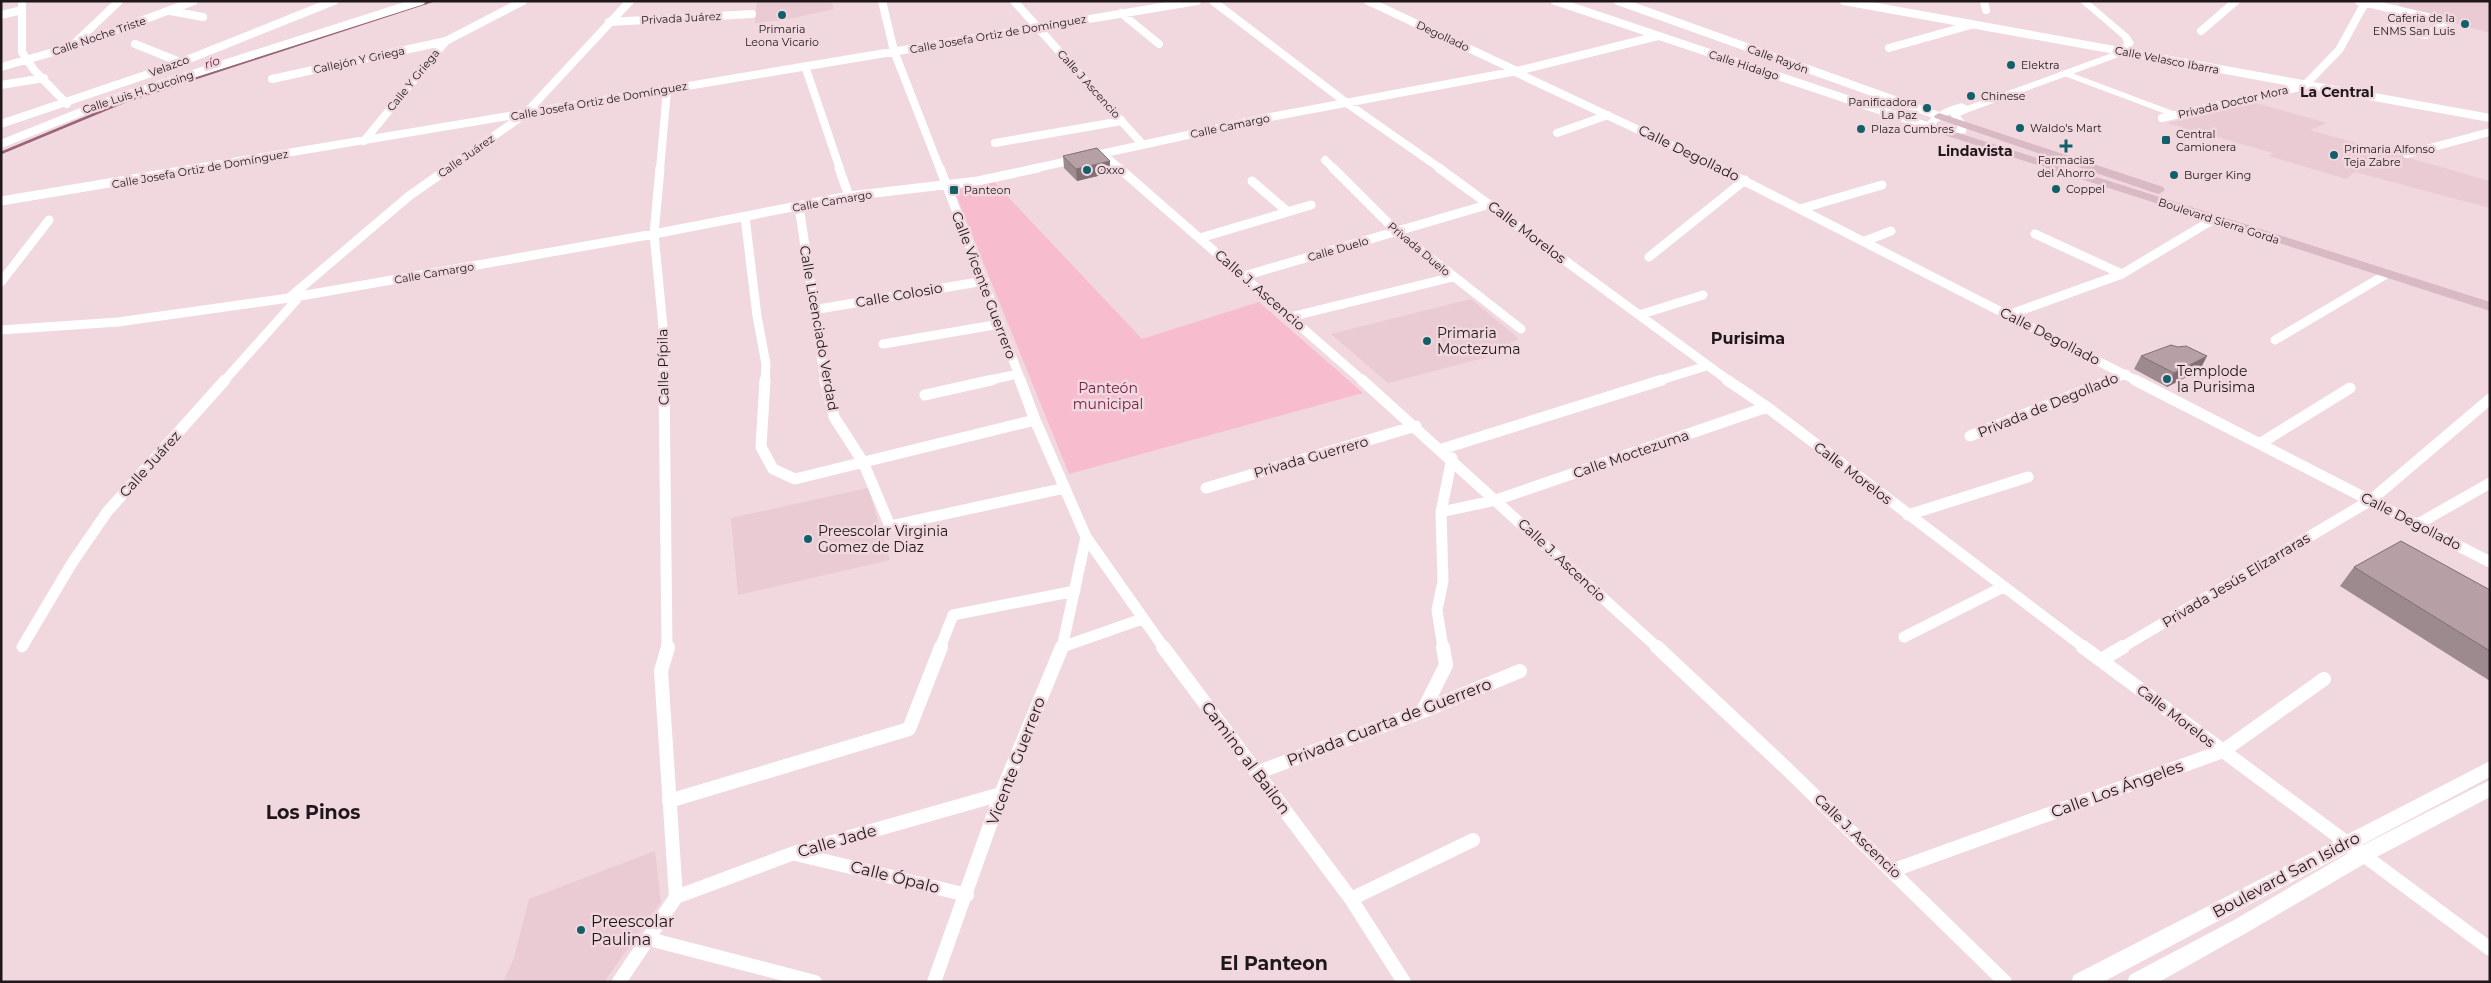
<svg xmlns="http://www.w3.org/2000/svg" width="2491" height="983" font-family="Montserrat,sans-serif">
	<rect width="100%" height="100%" fill="#f0d8de"/>
	<path fill="#eacad3" d="M757,1H830L834,9L784,20L755,23Z
		M2397,1H2490V33L2402,8Z
		M2256,103L2327,123L2310,130L2490,181V208L2355,172L2346,179L2269,156L2273,153L2167,123Z
		M1471,299L1519,339L1510,343L1518,349L1388,383L1331,334Z
		M868,488L890,560L738,595L731,518Z
		M655,851L661,902L604,982H503L514,958L529,899Z"/>
	<path fill="#f7bcce" d="M993,181L1142,339L1259,302L1363,393L1069,474L954,190Z"/>
	<g fill="none" stroke-linecap="round" stroke-linejoin="round">
		<path stroke="#9a6576" stroke-width="2.5" d="M1,153L126,101L432,1"/>
		<path stroke="#fff" stroke-width="5.5" d="M2064,73L2176,115"/>
		<path stroke="#fff" stroke-width="8" d="M22,1V52L34,70L67,104
			M882,1L894,51L940,169
			M1014,1L1143,145
			M1213,1L1348,104L1441,169
			M1368,1L1517,71
			M1555,1L1933,128
			M1618,1L1939,116
			M1844,1L2490,118
			M1984,1L1986,10
			M2359,1L2448,22
			M170,11L203,17
			M1121,13L1159,44
			M1,15L22,10
			M609,22L752,14
			M2389,28L2426,35L2448,22
			M2201,31L2236,1
			M135,44L180,62
			M73,45L119,1
			M1889,48L1971,25
			M805,66L840,169
			M1,67L71,47L194,1
			M1515,72L1722,169
			M272,79L446,41
			M1,85L44,78
			M2304,86L2339,50L2366,1
			M2162,118L2300,87
			M1,124L169,67L334,1
			M1557,133L1608,115
			M364,141L446,41L523,1
			M995,143L1122,121
			M1,144L111,100L421,1
			M2407,154L2490,132
			M1104,155L1120,169
			M1325,160L1334,169
			M191,169L1197,1
			M447,169L525,114L630,1
			M660,169L667,90
			M1032,169L1270,117L1517,71L1658,36"/>
		<path stroke="#fff" stroke-width="9" d="M660,168L654,234L663,327L664,381
			M839,168L849,196
			M940,168L1021,381
			M1119,168L1363,381
			M1333,168L1397,232L1521,329
			M1439,168L1729,381
			M1719,168L2137,381
			M1252,181L1288,212
			M1,201L199,168
			M799,206L825,381
			M1800,209L1882,185
			M745,217L757,316L766,364L765,381
			M2035,234L2122,274
			M1200,238L1311,205
			M1865,241L1891,231
			M1649,257L1745,180
			M1244,276L1490,204
			M1,282L49,220
			M289,298L409,196L449,168
			M813,310L984,281
			M1639,315L1703,295
			M2008,315L2122,274L2214,219
			M1290,317L1453,277
			M1,330L118,322L289,298L654,234L849,196L978,181L1038,168
			M2275,340L2385,275
			M883,344L1000,324
			M224,381L300,296
			M986,381L1018,374
			M1658,381L1706,366
			M2108,381L2126,374"/>
		<path stroke="#fff" stroke-width="11" d="M664,380L667,648
			M765,380L761,447L773,469L795,479L1035,420
			M825,380L834,417L863,462L890,526L1065,488
			M1020,380L1035,420L1086,537L1164,648
			M1362,380L1658,648
			M1727,380L1767,407L2085,648
			M2135,380L2490,562
			M925,395L992,380
			M1970,436L2111,380
			M2261,443L2350,388
			M1442,449L1662,380
			M1206,488L1416,426
			M1441,512L1496,500L1767,407
			M1908,515L2028,477
			M2418,524L2490,483
			M1904,637L2003,587
			M22,647L72,563L107,512L225,380
			M1062,647L1142,619
			M940,648L953,615L1075,591
			M1062,648L1086,537
			M1443,648L1437,610L1443,581L1441,512L1452,458
			M2121,648L2371,500L2490,399"/>
		<path stroke="#fff" stroke-width="14" d="M1163,647L1351,899L1404,982
			M1657,647L1786,768L2005,982
			M2083,647L2490,949
			M2101,660L2123,647
			M1423,711L1446,665L1443,647
			M1256,773L1423,711L1520,671
			M669,801L909,729L941,647
			M796,854L967,895
			M1894,870L2223,751L2324,679
			M676,897L794,853L1001,794
			M1351,899L1473,840
			M649,939L815,982
			M619,982L676,897L661,671L668,647
			M934,982L1001,794L1062,647"/>
		<path fill="#fff" fill-rule="evenodd" d="M2079,1H2089L2129,35L2134,43L2127,54L1966,113L1960,116L1967,124L1966,133L1944,135V131L1957,129V124L1950,114L1936,123L1937,130H1929L1925,125C1934,112 1947,107 1962,103L1967,106L2120,50L2124,43L2122,38Z
			M2490,761V777L2103,982H2071L2074,975Z
			M2490,780V797L2371,860L2248,932L2159,982H2127L2130,975L2234,920L2357,848Z"/>
		<path fill="#d9b9c4" fill-rule="evenodd" d="M1939,113L2163,187L2165,190L2159,194L2155,193L1935,118L1934,116Z
			M1933,125L2490,302V311L1929,130V126Z"/>
	</g>
	<path fill="#9d8a8f" d="M1063,156L1110,173L1077,181L1064,168Z
		M2141,356L2200,370L2167,387L2134,369Z
		M2354,567L2490,590V681L2340,586Z"/>
	<path fill="#7f7074" d="M1110,161V173L1077,181L1076,169Z
		M2207,356L2200,370L2167,387L2174,373Z"/>
	<path fill="#b6a0a6" stroke="#7f7074" d="M1097,148L1110,161L1076,169L1063,156Z
		M2171,345L2178,347L2186,346L2207,356L2174,373L2141,356Z
		M2401,541L2490,590V651L2354,567Z"/>
	<g fill="#13606b" stroke="#f0d8de" stroke-width="2">
		<circle cx="782" cy="15" r="5"/>
		<circle cx="2465" cy="24" r="5"/>
		<circle cx="2011" cy="65" r="5"/>
		<circle cx="1971" cy="96" r="5"/>
		<circle cx="1927" cy="108" r="5"/>
		<circle cx="2020" cy="128" r="5"/>
		<circle cx="1861" cy="129" r="5"/>
		<rect x="2161" y="135" width="10" height="10" rx="2.5"/>
		<path d="M2063.5 138.5h5v5h5v5h-5v5h-5v-5h-5v-5h5z"/>
		<circle cx="2334" cy="155" r="5"/>
		<circle cx="1087" cy="170" r="5"/>
		<circle cx="2174" cy="175" r="5"/>
		<circle cx="2056" cy="189" r="5"/>
		<rect x="949" y="185" width="10" height="10" rx="2.5"/>
		<circle cx="1427" cy="341" r="5"/>
		<circle cx="2167" cy="379" r="5"/>
		<circle cx="808" cy="539" r="5"/>
		<circle cx="581" cy="930" r="5"/>
	</g>
	<g text-anchor="middle" dominant-baseline="central" stroke-width="5" stroke-linejoin="round" paint-order="stroke">
		<g font-size="11" fill="#1f1719" stroke="#f0d8de">
			<text transform="translate(681 18) rotate(-3)">Privada Juárez</text>
			<text transform="translate(998 34) rotate(-10)">Calle Josefa Ortiz de Domínguez</text>
			<text transform="translate(99 36) rotate(-19)">Calle Noche Triste</text>
			<text transform="translate(1443 36) rotate(25)">Degollado</text>
			<text transform="translate(1778 59) rotate(20)">Calle Rayón</text>
			<text transform="translate(359 60) rotate(-12)">Callejón Y Griega</text>
			<text transform="translate(2167 60) rotate(11)">Calle Velasco Ibarra</text>
			<text transform="translate(1744 65) rotate(18)">Calle Hidalgo</text>
			<text transform="translate(169 66) rotate(-20)">Velazco</text>
			<text transform="translate(413 80) rotate(-51)">Calle Y Griega</text>
			<text transform="translate(1089 84) rotate(48)">Calle J Ascencio</text>
			<text transform="translate(138 92) rotate(-18)">Calle Luis H. Ducoing</text>
			<text transform="translate(599 101) rotate(-10)">Calle Josefa Ortiz de Domínguez</text>
			<text transform="translate(2233 102) rotate(-13)">Privada Doctor Mora</text>
			<text transform="translate(1230 126) rotate(-12)">Calle Camargo</text>
			<text transform="translate(466 156) rotate(-35)">Calle Juárez</text>
			<text transform="translate(200 169) rotate(-10)">Calle Josefa Ortiz de Domínguez</text>
			<text transform="translate(832 201) rotate(-10)">Calle Camargo</text>
			<text transform="translate(2219 221) rotate(18)">Boulevard Sierra Gorda</text>
			<text transform="translate(1338 249) rotate(-16)">Calle Duelo</text>
			<text transform="translate(1419 249) rotate(40)">Privada Duelo</text>
			<text transform="translate(434 273) rotate(-10)">Calle Camargo</text>
		</g>
		<g font-size="11" fill="#1f1719" stroke="#f0d8de" text-anchor="start">
			<text x="2455" y="18" text-anchor="end">Caferia de la<tspan x="2455" dy="13">ENMS San Luis</tspan></text>
			<text x="782" y="29" text-anchor="middle">Primaria<tspan x="782" dy="13">Leona Vicario</tspan></text>
			<text x="2021" y="65">Elektra</text>
			<text x="1981" y="96">Chinese</text>
			<text x="1917" y="102" text-anchor="end">Panificadora<tspan x="1917" dy="13">La Paz</tspan></text>
			<text x="2030" y="128">Waldo's Mart</text>
			<text x="1871" y="129">Plaza Cumbres</text>
			<text x="2176" y="134">Central<tspan x="2176" dy="13">Camionera</tspan></text>
			<text x="2344" y="149">Primaria Alfonso<tspan x="2344" dy="13">Teja Zabre</tspan></text>
			<text x="2066" y="160" text-anchor="middle">Farmacias<tspan x="2066" dy="13">del Ahorro</tspan></text>
			<text x="1097" y="170">Oxxo</text>
			<text x="2184" y="175">Burger King</text>
			<text x="2066" y="189">Coppel</text>
			<text x="964" y="190">Panteon</text>
		</g>
		<g font-size="12" font-style="italic" fill="#6f1a3f" stroke="#f0d8de">
			<text transform="translate(212 62) rotate(-18)">río</text>
		</g>
		<g font-size="14" font-weight="bold" fill="#1f1719" stroke="#f0d8de">
			<text x="2337" y="92">La Central</text>
			<text x="1975" y="151">Lindavista</text>
		</g>
		<g font-size="14" fill="#1f1719" stroke="#f0d8de">
			<text transform="translate(1689 153) rotate(26)">Calle Degollado</text>
			<text transform="translate(1527 232) rotate(37)">Calle Morelos</text>
			<text transform="translate(984 285) rotate(69)">Calle Vicente Guerrero</text>
			<text transform="translate(1260 290) rotate(41)">Calle J. Ascencio</text>
			<text transform="translate(899 295) rotate(-10)">Calle Colosio</text>
			<text transform="translate(819 328) rotate(80)">Calle Licenciado Verdad</text>
			<text transform="translate(2050 336) rotate(27)">Calle Degollado</text>
			<text transform="translate(663 367) rotate(-91)">Calle Pípila</text>
			<text transform="translate(2048 405) rotate(-22)">Privada de Degollado</text>
			<text transform="translate(1631 454) rotate(-19)">Calle Moctezuma</text>
			<text transform="translate(1311 457) rotate(-16)">Privada Guerrero</text>
			<text transform="translate(150 464) rotate(-48)">Calle Juárez</text>
			<text transform="translate(1853 473) rotate(37)">Calle Morelos</text>
			<text transform="translate(2411 521) rotate(27)">Calle Degollado</text>
			<text transform="translate(1562 560) rotate(43)">Calle J. Ascencio</text>
			<text transform="translate(2236 580) rotate(-31)">Privada Jesús Elizarraras</text>
			<text transform="translate(2176 716) rotate(37)">Calle Morelos</text>
			<text transform="translate(1858 836) rotate(44)">Calle J. Ascencio</text>
		</g>
		<g font-size="14" fill="#1f1719" stroke="#f0d8de" text-anchor="start">
			<text x="1437" y="333">Primaria<tspan x="1437" dy="16">Moctezuma</tspan></text>
			<text x="2177" y="371">Templode<tspan x="2177" dy="16">la Purisima</tspan></text>
			<text x="818" y="531">Preescolar Virginia<tspan x="818" dy="16">Gomez de Diaz</tspan></text>
		</g>
		<g font-size="14" fill="#752044" stroke="#f0d8de">
			<text x="1108" y="388">Panteón<tspan x="1108" dy="16">municipal</tspan></text>
		</g>
		<g font-size="16" font-weight="bold" fill="#1f1719" stroke="#f0d8de">
			<text x="1748" y="338">Purisima</text>
		</g>
		<g font-size="16" fill="#1f1719" stroke="#f0d8de">
			<text transform="translate(1389 722) rotate(-21)">Privada Cuarta de Guerrero</text>
			<text transform="translate(1246 758) rotate(53)">Camino al Bailon</text>
			<text transform="translate(1016 761) rotate(-69)">Vicente Guerrero</text>
			<text transform="translate(2117 789) rotate(-20)">Calle Los Ángeles</text>
			<text transform="translate(837 841) rotate(-16)">Calle Jade</text>
			<text transform="translate(2286 875) rotate(-28)">Boulevard San Isidro</text>
			<text transform="translate(895 877) rotate(14)">Calle Ópalo</text>
		</g>
		<g font-size="16" fill="#1f1719" stroke="#f0d8de" text-anchor="start">
			<text x="591" y="921">Preescolar<tspan x="591" dy="18">Paulina</tspan></text>
		</g>
		<g font-size="19" font-weight="bold" fill="#1f1719" stroke="#f0d8de">
			<text x="313" y="812">Los Pinos</text>
			<text x="1274" y="963">El Panteon</text>
		</g>
	</g>
	<rect width="2491" height="983" fill="none" stroke="#1f1719" stroke-width="5"/>
</svg>
